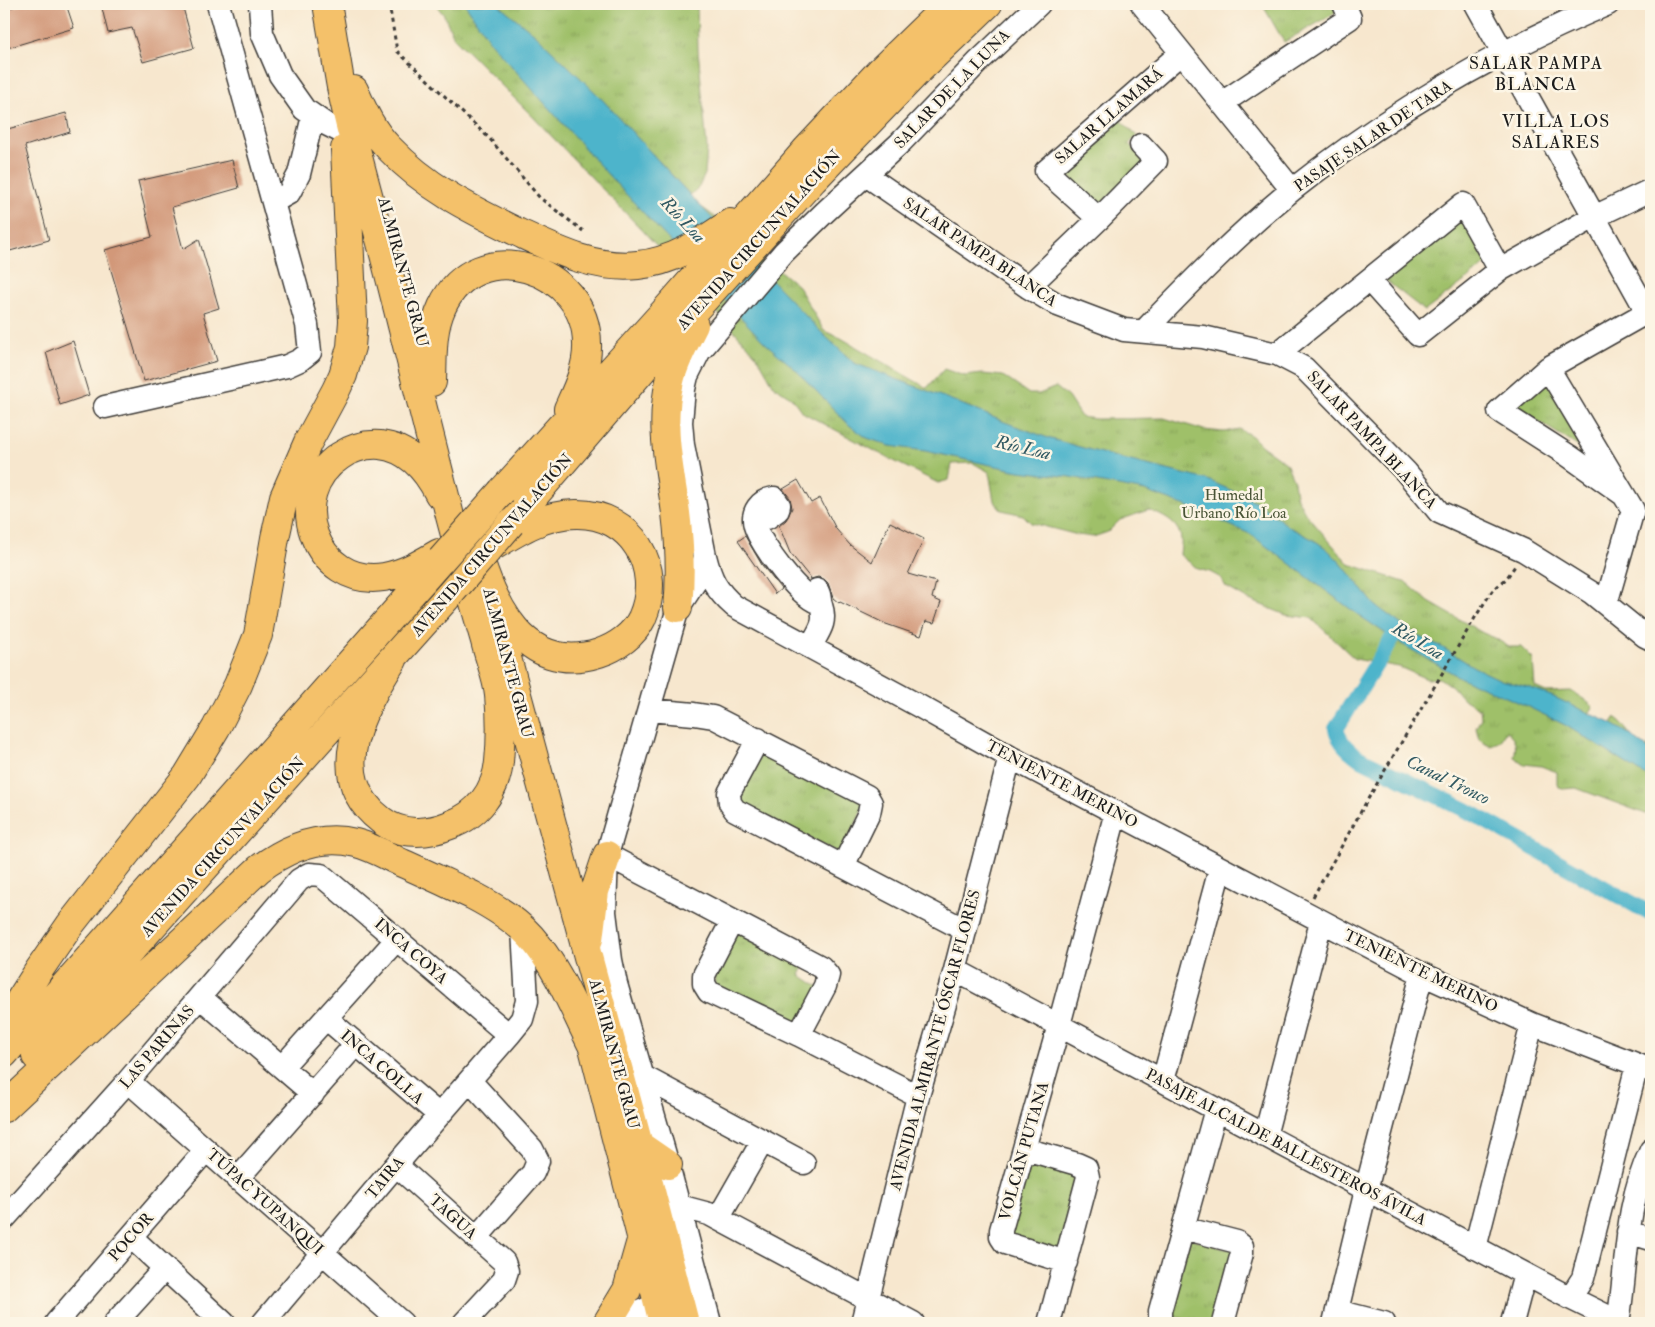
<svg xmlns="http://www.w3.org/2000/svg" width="1655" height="1327" font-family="'IM FELL Double Pica',serif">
	<defs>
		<pattern id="grass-tufts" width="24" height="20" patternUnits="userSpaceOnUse" patternTransform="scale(1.25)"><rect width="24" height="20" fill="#9fc069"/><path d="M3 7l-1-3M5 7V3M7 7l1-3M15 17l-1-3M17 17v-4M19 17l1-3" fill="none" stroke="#88a45a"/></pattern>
	</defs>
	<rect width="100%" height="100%" fill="#fcf5e5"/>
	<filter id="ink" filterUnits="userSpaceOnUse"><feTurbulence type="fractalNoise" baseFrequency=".02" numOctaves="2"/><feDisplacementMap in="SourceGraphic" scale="10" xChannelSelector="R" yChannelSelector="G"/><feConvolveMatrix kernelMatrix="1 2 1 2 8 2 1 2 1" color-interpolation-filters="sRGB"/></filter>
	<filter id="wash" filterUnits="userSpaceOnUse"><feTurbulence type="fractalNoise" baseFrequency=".0096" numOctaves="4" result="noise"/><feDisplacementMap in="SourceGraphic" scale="20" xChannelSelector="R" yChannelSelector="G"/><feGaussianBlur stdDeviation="1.12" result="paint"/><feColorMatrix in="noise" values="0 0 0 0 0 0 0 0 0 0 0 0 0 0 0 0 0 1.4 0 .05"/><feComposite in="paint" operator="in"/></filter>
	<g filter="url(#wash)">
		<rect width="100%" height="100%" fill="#f7e7ce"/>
		<path fill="url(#grass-tufts)" stroke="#5e6e42" d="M435,4H697L698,49L707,148L705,174L699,187L690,195L657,159L672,185L711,214L798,286L824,331L841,338L927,388L944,369L964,376L983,374L1003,376L1029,394H1039L1056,387L1068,397L1081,417L1096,419L1164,418L1204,430L1224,432L1239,429L1252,436L1262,446L1286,463L1294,481L1296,496L1306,514L1349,564L1407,583L1429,602L1483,633L1495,638L1509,647H1521L1533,659L1535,687L1546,692L1571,691L1585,700L1593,707L1588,716L1608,728L1616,717L1643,750L1651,743V816L1576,788L1562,789L1557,785V772L1541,766L1524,764L1514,757C1517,745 1516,738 1506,731L1500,741L1491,746L1479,739L1476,728L1481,718L1480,709L1462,698L1452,686L1439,678L1427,679L1399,667L1355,659L1311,618L1286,615L1247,599L1226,587L1221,578L1210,572L1198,569L1180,555C1180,550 1182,544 1181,539C1179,522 1161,515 1148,510L1120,520L1108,532L1093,537L1078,535L1031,523L1023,515L1002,510L994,501L989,472L973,463L952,464L949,480L938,483L888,458L802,412L792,398L774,386L757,356L644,232L534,118L454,38L444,15Z
			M1262,4H1335L1339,11L1284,42Z
			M1117,117L1137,136L1129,144L1146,161L1100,205L1061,170Z
			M1461,216L1487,264L1425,311L1384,279Z
			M1547,379L1595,457L1514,406Z
			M759,748L866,803L841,854L733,800Z
			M743,932L805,965L800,975L823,990L802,1029L716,985L711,969L729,937Z
			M1027,1157L1081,1174L1059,1251L1004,1235Z
			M1189,1238L1236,1251L1217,1323H1199L1169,1315Z"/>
		<path fill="#4db4cb" stroke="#346874" d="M465,4H498L536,35L599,96L690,195L823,334L854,363L954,401L1002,421L1051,439L1127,460L1208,480L1255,501L1291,528L1314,540L1327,549L1340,562L1375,605L1414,634L1440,646L1474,667L1501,680L1528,687L1556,698L1611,723L1629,734L1651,751V779L1565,725L1520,703L1461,678L1398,642L1357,614L1250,534L1186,506L1145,491L1071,477L1019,471L925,451L890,446L867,438L849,425L795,369L764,342L611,178L491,43Z"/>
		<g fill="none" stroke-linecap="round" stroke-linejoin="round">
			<path stroke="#4db4cb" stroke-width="16" d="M1396,632L1336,729C1340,743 1348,750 1359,758L1466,810L1651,914"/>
		</g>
		<g id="blocks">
			<path fill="#d29879" d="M25,4H66L74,28L4,49V9Z
				M101,4H182L194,48L143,62L132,28L108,33Z
				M66,113L70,132L25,146L49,240L10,251L4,227V130Z
				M232,160L239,188L172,207L183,249L199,239L219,308L203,313L217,361L144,381L105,250L152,237L138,181Z
				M73,341L89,395L60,405L46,352Z
				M798,480L811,503L820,498L836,529L850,545L872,562L890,522L924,539L908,574L936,582L932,598L941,602L934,623L926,621L921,636L886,624L840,602L839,603L833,598L828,583L824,579L818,577L811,579L790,553L779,526L786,520L792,508L790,498L783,489Z
				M745,536L762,565L781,589L775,594L738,541Z"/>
		</g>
	</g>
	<g filter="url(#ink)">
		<use href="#blocks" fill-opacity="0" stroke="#3d3a37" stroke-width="1"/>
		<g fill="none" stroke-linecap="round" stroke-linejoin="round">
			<g stroke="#3d3a37" stroke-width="25">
				<path id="minor" d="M260,4L262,33L280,75L304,109L324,123L344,133
					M1039,4L979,61L900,143L825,212L784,252L699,352L687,376L684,389L681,422L683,445L705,556C711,580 716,590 734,606L919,706L1010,757L1422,974L1532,1024L1651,1070
					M1142,4L1292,190
					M1476,4L1651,319
					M1222,103L1350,18L1344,4
					M866,175L1028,287L1058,305L1124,330L1203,337L1277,354L1304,368L1406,472L1439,512L1523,550L1592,593L1645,636L1651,639
					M273,202L289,193L299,174L313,116
					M1099,219L1046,171L1181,53
					M1369,280L1418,335L1500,270L1594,217L1651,190
					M1028,287L1099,219L1156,161L1141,145
					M1144,331C1191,282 1239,233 1292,190C1388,114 1496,51 1608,4
					M1277,354L1463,204L1500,270
					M1548,368L1651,310
					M105,407L287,366L300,360L310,352L307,325L218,4
					M767,518L778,510L779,505L774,498C760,500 751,512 755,526C760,544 802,601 820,603
					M705,556L701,573L678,608L607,855L605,912L611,960L616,984L668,1165L710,1323
					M1606,604L1633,510L1624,495L1548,368L1499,411L1569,456L1624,495
					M810,647C819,631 827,623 821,605C819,600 821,596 817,590
					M649,710L694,714L713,717L867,796L871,803L869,813L843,866
					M758,739L729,793L730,803L735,810L965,930
					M607,855L821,967L828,975L825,986L799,1035
					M732,921L704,975V984L709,992L799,1035L918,1096
					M955,970L1570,1298L1619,1322
					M200,997L313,1094
					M326,1018L439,1115
					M282,1067L397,939
					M642,1076L804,1163
					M128,1081L402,1323
					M470,1081L532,1149L538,1161L533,1173L476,1238
					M1163,1081L1220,869
					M1265,1136L1321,922
					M1025,1149L1077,1164L1086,1168L1088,1177L1049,1323
					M396,1165L504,1262L507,1271L504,1280L464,1323
					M237,1179L356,1044
					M679,1206L709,1214L913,1323
					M4,1219L128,1081L299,880L309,874L321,875L509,1035
					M718,1219L762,1142
					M1183,1228L1237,1242L1242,1246V1253L1223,1323
					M1628,1232L1651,1239
					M131,1237L224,1323
					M1475,1248L1532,1024
					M1066,1262L1005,1243L1001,1237V1230L1059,1025L1116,812
					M1570,1298L1583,1278L1637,1065
					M1337,1311L1384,1323
					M56,1323L206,1150
					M115,1323L165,1268
					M263,1323L396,1165L509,1035L522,1019L527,1001L523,929
					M621,1323L630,1316L673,1297
					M862,1323L918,1096L955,970L1010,757
					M1162,1323L1160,1319V1311L1216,1109
					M1334,1323L1366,1190L1422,974
					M1512,1323L1525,1274
					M1618,1323C1628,1262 1624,1207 1651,1150"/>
			</g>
			<g stroke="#3d3a37" stroke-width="30">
				<path id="major" d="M490,595L639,1145L685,1323
					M589,939L595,891L607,855
					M586,1020L663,1323
					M639,1145L668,1165
					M607,1323L627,1290L640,1244"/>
			</g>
			<g stroke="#3d3a37" stroke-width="30">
				<path id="highway" d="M327,4C332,31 336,59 341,87C354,147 372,207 387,266C408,350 429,433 450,516C461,558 473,599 485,641C489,658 497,677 499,695C501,715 501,742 499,762C496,791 478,815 450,825C428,834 401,836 381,820C323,775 363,707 393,660
					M354,90C363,111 373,132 389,148C426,187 468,208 515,231C554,249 594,270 638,265C673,262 702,242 730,223
					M432,382C433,357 431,331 442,307C476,232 587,267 587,344C588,367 577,389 568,409
					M502,491L664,312L807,149L880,71L949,4
					M439,494C427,470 408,448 380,445C366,444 352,448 340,456C281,495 316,588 384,577C404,574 422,563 439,553
					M511,523L682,324L813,180L917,72L988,4
					M475,542C491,602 524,677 599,653C617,647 634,635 642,618C664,568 632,513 576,514C545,514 518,531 492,547
					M678,608C681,576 680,545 676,513C670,469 659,426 670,381C674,362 685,343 694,325
					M4,1025L39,970L70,925L187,776L216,728L238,685L258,635L275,538L284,497L308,442L336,390L343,375L351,347L353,321L345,149
					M4,1054L441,560
					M36,1056L450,594
					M4,1108L259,869C287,848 320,834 356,843C372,847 387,856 402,863C425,873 448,884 472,895C493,906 515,919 531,937C558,968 573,1007 591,1043"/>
			</g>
			<path stroke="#3d3a37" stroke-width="3" stroke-dasharray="4 4" stroke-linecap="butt" d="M389,4L397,51L489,138L540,198L583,231
				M1313,897L1368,799L1476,616L1492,591L1506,579L1515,566"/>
			<use href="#minor" stroke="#fff" stroke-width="22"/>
			<use href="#major" stroke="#f4c16a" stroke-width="28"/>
			<use href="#highway" stroke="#f4c16a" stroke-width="28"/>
			<g stroke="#3d3a37" stroke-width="30" stroke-linecap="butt">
				<path id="highway-bridge" d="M441,560L502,491
					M450,594L511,523"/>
			</g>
			<use href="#highway-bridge" stroke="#f4c16a" stroke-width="28"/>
		</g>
	</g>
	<g text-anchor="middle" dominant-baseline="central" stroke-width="5" stroke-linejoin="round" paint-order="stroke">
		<g font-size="16" fill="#1c1c1c" stroke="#fcf5e5">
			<text transform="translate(952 89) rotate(-46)">SALAR DE LA LUNA</text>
			<text transform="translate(1109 116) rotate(-41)">SALAR LLAMARÁ</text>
			<text transform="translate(1373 136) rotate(-34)">PASAJE SALAR DE TARA</text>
			<text transform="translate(759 240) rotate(-48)">AVENIDA CIRCUNVALACIÓN</text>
			<text transform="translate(980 252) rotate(34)">SALAR PAMPA BLANCA</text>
			<text transform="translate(403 272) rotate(75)">ALMIRANTE GRAU</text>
			<text transform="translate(1372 440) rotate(47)">SALAR PAMPA BLANCA</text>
			<text transform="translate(492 545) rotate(-49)">AVENIDA CIRCUNVALACIÓN</text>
			<text transform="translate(508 663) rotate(75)">ALMIRANTE GRAU</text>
			<text transform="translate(1062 784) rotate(28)">TENIENTE MERINO</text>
			<text transform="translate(223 847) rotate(-48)">AVENIDA CIRCUNVALACIÓN</text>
			<text transform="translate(411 951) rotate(41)">INCA COYA</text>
			<text transform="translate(1421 971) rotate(26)">TENIENTE MERINO</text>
			<text transform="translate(935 1040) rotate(-75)">AVENIDA ALMIRANTE ÓSCAR FLORES</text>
			<text transform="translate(157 1047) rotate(-49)">LAS PARINAS</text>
			<text transform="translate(614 1054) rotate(75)">ALMIRANTE GRAU</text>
			<text transform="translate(382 1067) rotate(41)">INCA COLLA</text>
			<text transform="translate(1286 1147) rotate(28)">PASAJE ALCALDE BALLESTEROS ÁVILA</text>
			<text transform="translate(1024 1151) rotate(-74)">VOLCÁN PUTANA</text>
			<text transform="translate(385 1178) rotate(-50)">TAIRA</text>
			<text transform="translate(265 1202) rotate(42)">TÚPAC YUPANQUI</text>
			<text transform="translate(453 1217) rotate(42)">TAGUA</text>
			<text transform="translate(131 1237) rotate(-49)">POCOR</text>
		</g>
		<g font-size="16" fill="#4a5537" stroke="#fcf5e5">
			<text x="1234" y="495">Humedal<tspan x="1234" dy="18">Urbano Río Loa</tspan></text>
		</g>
		<g font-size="18" letter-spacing="1" fill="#1c1c1c" stroke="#fcf5e5">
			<text x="1536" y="63">SALAR PAMPA<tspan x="1536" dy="21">BLANCA</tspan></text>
			<text x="1556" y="121">VILLA LOS<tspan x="1556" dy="21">SALARES</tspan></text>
		</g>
		<g font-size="18" font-style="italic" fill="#305962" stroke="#fcf5e5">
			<text transform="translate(683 220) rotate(47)">Río Loa</text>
			<text transform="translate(1023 448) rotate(13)">Río Loa</text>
			<text transform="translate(1418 641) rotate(31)">Río Loa</text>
			<text transform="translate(1448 780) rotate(26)">Canal Tronco</text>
		</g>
	</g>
	<rect width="1655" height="1327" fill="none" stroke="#fcf5e5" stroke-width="20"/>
</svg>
